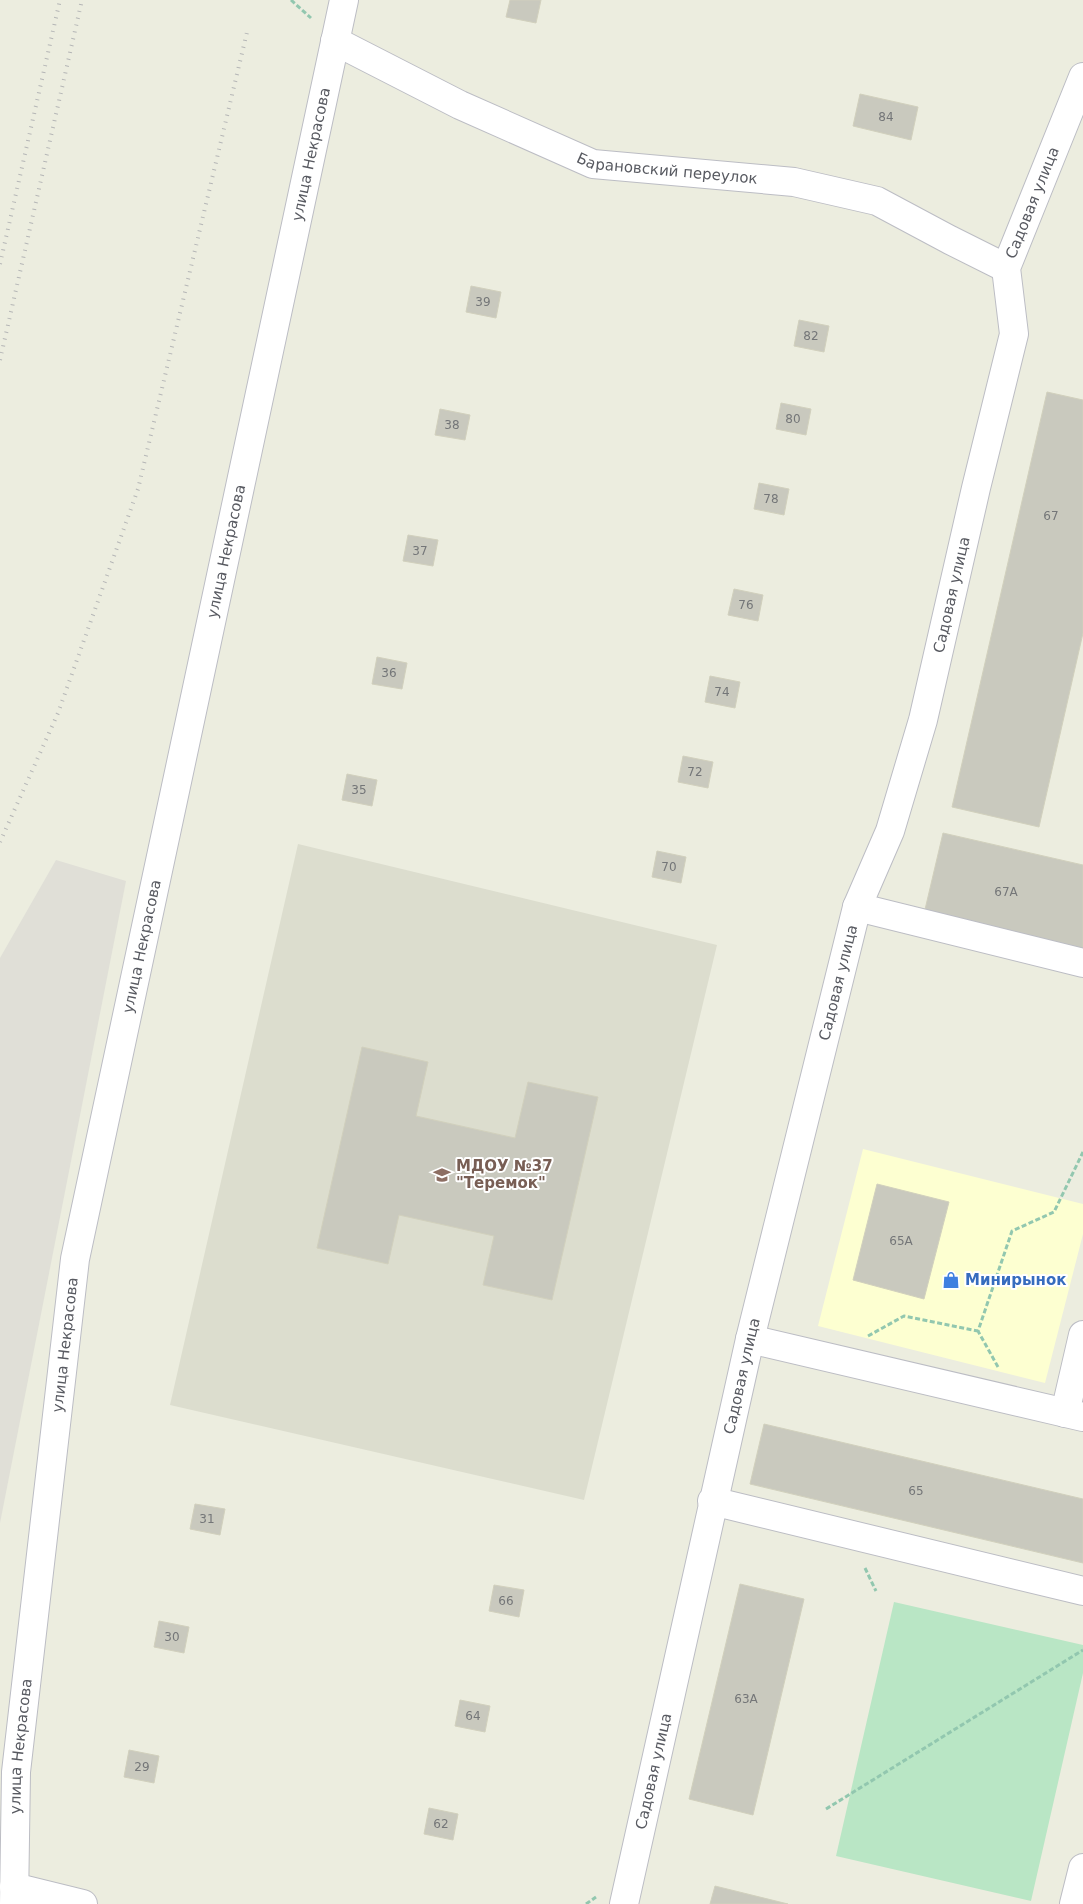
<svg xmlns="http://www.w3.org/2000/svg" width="1083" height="1904" font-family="'DejaVu Sans',sans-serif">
	<rect width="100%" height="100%" fill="#eceddf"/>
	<path fill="#fdffd1" d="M863,1149L1083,1204V1234L1045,1383L818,1326Z"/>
	<path fill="#e0dfd7" d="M56,860L126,881L0,1523V958Z"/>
	<path fill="#dcddce" d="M298,844L717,945L584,1500L170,1405Z"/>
	<path fill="#b9e6c5" d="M894,1602L1083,1645V1673L1031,1901L836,1856Z"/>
	<path fill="#c9c9be" stroke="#d1d0bd" d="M510,0H541L536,23L506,17Z
		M860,94L918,107L911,140L853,126Z
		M471,286L501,292L496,318L466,312Z
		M799,320L829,326L824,352L794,346Z
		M1047,392L1083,400V633L1039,827L952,807Z
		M781,403L811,409L806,435L776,429Z
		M440,409L470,415L465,440L435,435Z
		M759,483L789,489L784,515L754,509Z
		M408,535L438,540L433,566L403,561Z
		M734,589L763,595L758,621L728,615Z
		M377,657L407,663L402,689L372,684Z
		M710,676L740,682L735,708L705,702Z
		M683,756L713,762L708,788L678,782Z
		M347,774L377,780L372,806L342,800Z
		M943,833L1083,865V955L923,918Z
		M657,851L686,857L681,883L652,877Z
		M362,1047L428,1062L416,1116L515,1138L528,1082L598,1097L552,1300L483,1285L494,1236L399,1215L388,1264L317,1248Z
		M877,1184L949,1202L924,1299L853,1280Z
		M764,1424L1083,1499V1563L750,1484Z
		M195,1504L225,1509L220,1535L190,1529Z
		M740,1584L804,1599L753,1815L689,1799Z
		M494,1585L524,1590L519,1617L489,1611Z
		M159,1621L189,1627L184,1653L154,1647Z
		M460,1700L490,1706L485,1732L455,1726Z
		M129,1750L159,1756L154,1783L124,1777Z
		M429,1808L458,1814L453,1840L424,1834Z
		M715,1886L788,1904H710Z"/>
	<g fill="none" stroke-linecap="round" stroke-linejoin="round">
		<g stroke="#bcbdc4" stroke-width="30">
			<g id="minor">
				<path id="s1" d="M335,41L460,105L593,164L794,182L877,201L950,240L1006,268"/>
				<path d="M857,907L1083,963"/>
				<path d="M750,1339L1083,1417"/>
				<path d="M1065,1413L1083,1335"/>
				<path d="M712,1501L1083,1591"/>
				<path d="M14,1887L83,1904"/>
				<path id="s2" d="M14,1904L16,1772L75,1259L344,0"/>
				<path id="s3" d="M624,1904L750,1339L857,907L890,831L923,720L976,488L1014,334L1006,268L1083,77"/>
				<path d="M1074,1904L1083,1868"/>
			</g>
		</g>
		<path stroke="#92c7af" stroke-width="3" stroke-dasharray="5 2.5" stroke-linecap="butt" d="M291,0L311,18
			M868,1336L904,1316L978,1331
			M998,1367L978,1331L1012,1231L1054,1212L1083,1152
			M865,1568L876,1591
			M826,1809L1083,1650
			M586,1904L596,1897"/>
		<use href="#minor" stroke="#fff" stroke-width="28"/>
		<path stroke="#b5b6b6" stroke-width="4" stroke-dasharray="1 6" stroke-linecap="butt" d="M0,264L60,0
			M0,360L82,0
			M0,842L58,713L138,489L248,28"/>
	</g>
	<defs>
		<g id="school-bare" transform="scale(1.35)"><path d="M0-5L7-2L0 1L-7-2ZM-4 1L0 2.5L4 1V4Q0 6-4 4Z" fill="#8d6e63" stroke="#fff" stroke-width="2.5" paint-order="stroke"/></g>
		<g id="shop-bare" transform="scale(1.35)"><path d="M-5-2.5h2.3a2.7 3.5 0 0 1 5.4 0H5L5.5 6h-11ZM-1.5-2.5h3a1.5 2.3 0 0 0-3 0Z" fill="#3f7fe0" stroke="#fff" stroke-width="2.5" paint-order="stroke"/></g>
	</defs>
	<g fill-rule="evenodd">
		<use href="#school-bare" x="442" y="1175"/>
		<use href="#shop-bare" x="951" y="1280"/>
	</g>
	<g text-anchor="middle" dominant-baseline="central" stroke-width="4" stroke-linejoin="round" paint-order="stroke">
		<g font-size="12" fill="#747678">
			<text x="886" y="117">84</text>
			<text x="483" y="302">39</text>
			<text x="811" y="336">82</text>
			<text x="793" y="419">80</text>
			<text x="452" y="425">38</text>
			<text x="771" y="499">78</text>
			<text x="1051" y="516">67</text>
			<text x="420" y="551">37</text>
			<text x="746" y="605">76</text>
			<text x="389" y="673">36</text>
			<text x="722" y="692">74</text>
			<text x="695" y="772">72</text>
			<text x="359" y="790">35</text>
			<text x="669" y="867">70</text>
			<text x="1006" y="892">67А</text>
			<text x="901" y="1241">65А</text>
			<text x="916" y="1491">65</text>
			<text x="207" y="1519">31</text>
			<text x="506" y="1601">66</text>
			<text x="172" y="1637">30</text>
			<text x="746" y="1699">63А</text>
			<text x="473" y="1716">64</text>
			<text x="142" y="1767">29</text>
			<text x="441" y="1824">62</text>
		</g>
		<g font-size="15" fill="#585a61" stroke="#fff">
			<text stroke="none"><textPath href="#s2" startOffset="1778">улица Некрасова</textPath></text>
			<text stroke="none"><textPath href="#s1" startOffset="360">Барановский переулок</textPath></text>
			<text stroke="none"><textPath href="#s3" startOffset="1756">Садовая улица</textPath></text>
			<text stroke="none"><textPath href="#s2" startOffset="1372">улица Некрасова</textPath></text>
			<text stroke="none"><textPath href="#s3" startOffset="1351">Садовая улица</textPath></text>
			<text stroke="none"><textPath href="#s2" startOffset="968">улица Некрасова</textPath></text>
			<text stroke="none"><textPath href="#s3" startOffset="946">Садовая улица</textPath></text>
			<text stroke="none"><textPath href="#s2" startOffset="562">улица Некрасова</textPath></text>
			<text stroke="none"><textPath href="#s3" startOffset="541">Садовая улица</textPath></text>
			<text stroke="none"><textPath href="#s2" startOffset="158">улица Некрасова</textPath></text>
			<text stroke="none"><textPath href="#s3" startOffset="136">Садовая улица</textPath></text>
		</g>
		<g font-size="15" font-weight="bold" fill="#785e54" stroke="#fff" text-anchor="start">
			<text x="456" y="1166">МДОУ №37<tspan x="456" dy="17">"Теремок"</tspan></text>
		</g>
		<g font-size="15" font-weight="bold" fill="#366cbe" stroke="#fff" text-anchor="start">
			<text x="965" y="1280">Минирынок</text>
		</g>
	</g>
</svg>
